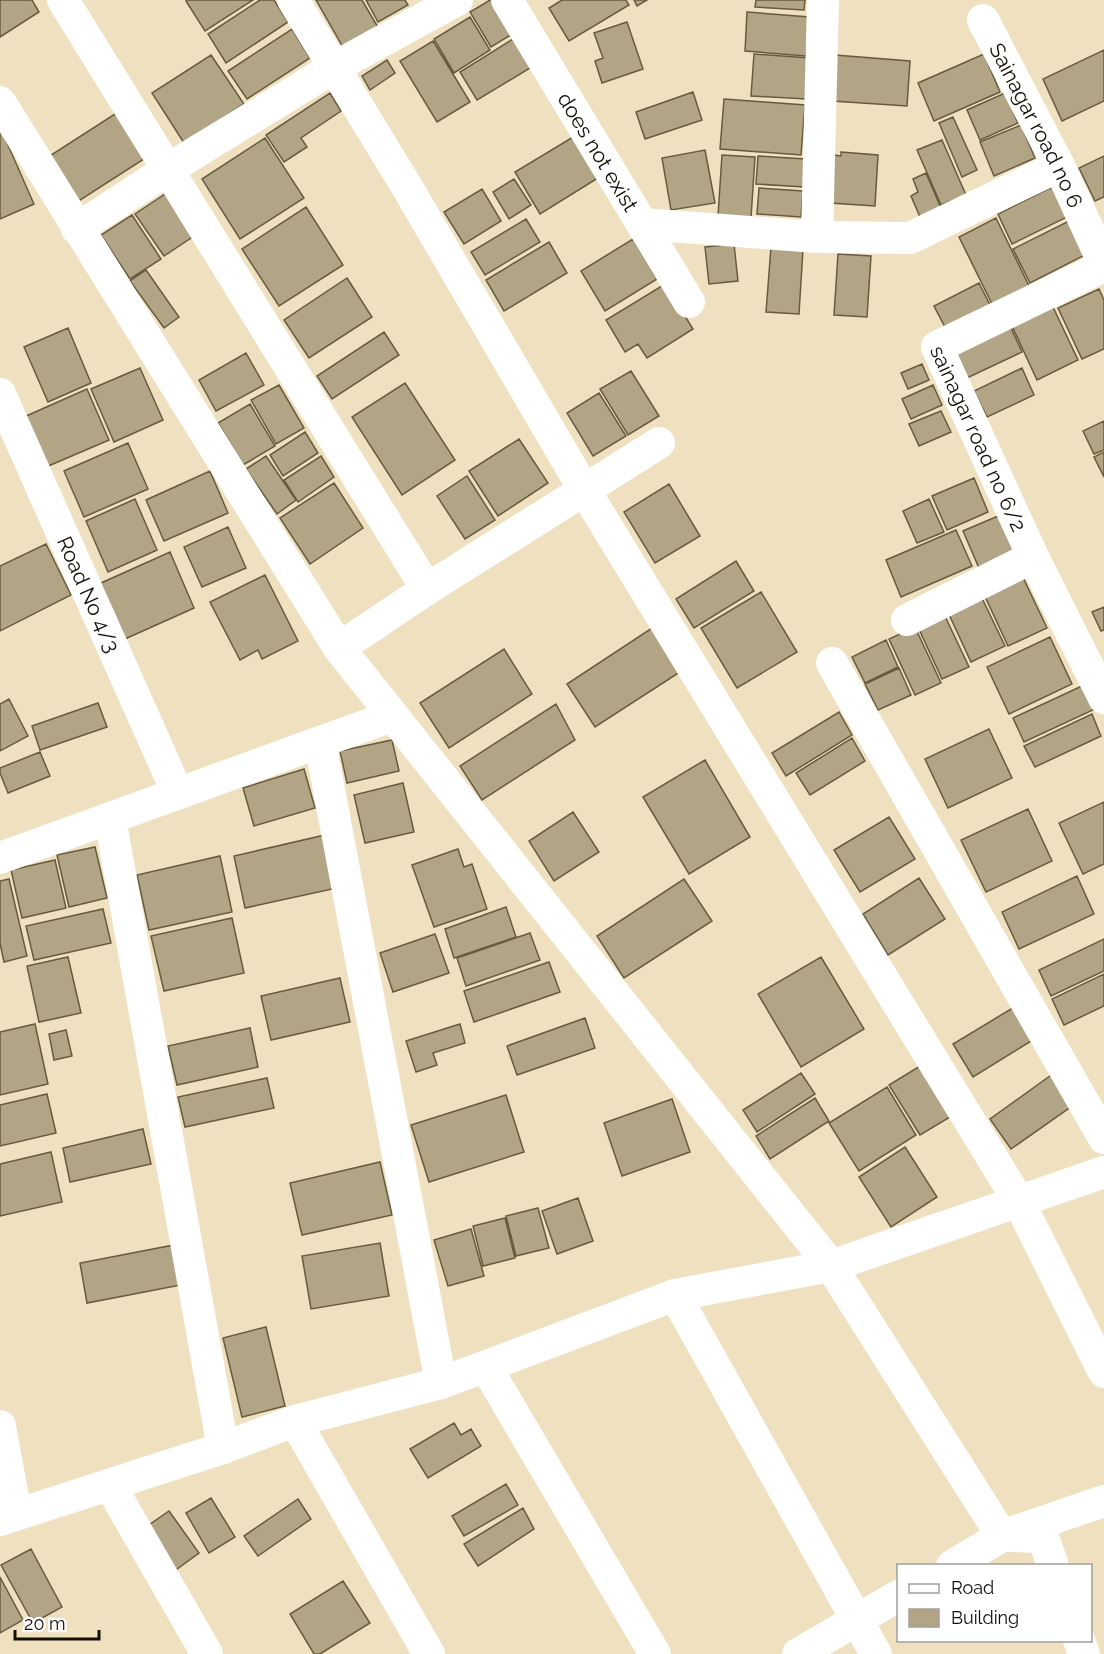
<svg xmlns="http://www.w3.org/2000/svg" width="1104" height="1654" font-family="Raleway,sans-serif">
	<rect width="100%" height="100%" fill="#efe1c0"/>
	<path fill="#b1a585" stroke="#675b3f" stroke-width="1.5" d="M0,0H32L39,12L0,37Z
		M187,0H253L205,31L186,1Z
		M260,0H274L288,22L226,63L208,34Z
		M316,0H362L379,29L344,49Z
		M366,0H405L408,5L378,22Z
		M490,0H500L519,30L491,47L470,12Z
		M562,0H626L629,5L569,41L549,8Z
		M634,0H647L637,6Z
		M756,0H805L804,10L755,7Z
		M747,12L809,17L806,56L745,51Z
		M470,17L490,50L454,73L434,39Z
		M627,22L643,69L602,83L595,61L603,58L594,33Z
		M292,29L310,58L247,99L228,71Z
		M518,36L535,65L477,100L460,72Z
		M433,41L470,102L437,122L400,61Z
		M1104,50V101L1062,121L1043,79Z
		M754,54L809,58L806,99L751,96Z
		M984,54L1000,92L934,121L918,83Z
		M211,55L244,104L184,143L152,93Z
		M835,55L910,61L907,106L832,101Z
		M387,60L395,73L370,90L362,76Z
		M693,92L702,120L645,139L636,112Z
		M330,93L341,111L301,138L307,147L284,162L266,135Z
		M1005,93L1018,123L980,140L967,110Z
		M724,99L805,105L801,155L720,149Z
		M118,112L147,157L74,204L45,159Z
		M953,117L977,170L962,177L939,123Z
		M1021,125L1035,158L994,176L980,142Z
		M0,127L34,204L0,219Z
		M573,137L598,178L540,214L515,172Z
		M265,138L304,198L240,239L202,179Z
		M942,140L966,195L941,205L917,150Z
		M705,150L715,203L671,210L662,158Z
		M841,152L878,155L875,206L830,203L834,155L841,156Z
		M722,155L755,157L751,218L718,216Z
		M758,156L806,159L804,187L756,184Z
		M1104,156V197L1095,201L1079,168Z
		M926,173L941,208L920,217L911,196L918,192L913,179Z
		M514,179L531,205L509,219L493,192Z
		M1052,187L1067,217L1012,244L998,214Z
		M759,188L803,191L801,217L757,214Z
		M482,189L501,221L464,244L444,212Z
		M165,194L194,236L164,256L135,214Z
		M306,207L343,265L279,306L242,249Z
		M132,215L161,259L130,279L101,235Z
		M996,218L1029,286L992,304L959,237Z
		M526,219L540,242L485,275L471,252Z
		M1069,221L1085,255L1030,283L1013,249Z
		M633,239L657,279L605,311L581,271Z
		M549,242L567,273L504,311L486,280Z
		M734,244L738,281L709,284L705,247Z
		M771,247L803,249L799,314L766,312Z
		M838,254L871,256L867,317L834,315Z
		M146,270L179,317L164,328L130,281Z
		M347,278L372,317L309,358L284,320Z
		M979,283L991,307L946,329L934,306Z
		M665,284L693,329L647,358L638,344L625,352L606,320Z
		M1099,289L1104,300V349L1082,359L1058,308Z
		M1053,307L1078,360L1037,380L1012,326Z
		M1010,326L1022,352L967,378L954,353Z
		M68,328L91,383L48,402L24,347Z
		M384,332L399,355L332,399L317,376Z
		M246,353L264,385L216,411L199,380Z
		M922,364L929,380L908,389L901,373Z
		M140,368L163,420L114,442L91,389Z
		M1022,368L1034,395L987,417L974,391Z
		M631,371L659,416L628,435L600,389Z
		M405,383L455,460L402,495L352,417Z
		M279,385L304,428L276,444L251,400Z
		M933,385L942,405L911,419L902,399Z
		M87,389L109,440L46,467L24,417Z
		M599,393L626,436L593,456L567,413Z
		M250,404L275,446L243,465L218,423Z
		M941,411L951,432L919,446L909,424Z
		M1104,421V450L1094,454L1083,431Z
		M305,432L318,453L283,476L270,455Z
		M519,439L548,483L498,516L469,471Z
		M128,443L148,489L84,517L64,471Z
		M1104,452V477L1094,457Z
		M266,456L296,500L277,514L246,469Z
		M321,456L334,477L298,502L284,480Z
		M210,471L228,513L164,541L146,500Z
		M467,476L495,520L465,539L437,496Z
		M974,478L988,512L947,530L932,496Z
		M334,483L363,528L310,564L280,518Z
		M669,484L700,536L655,563L624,512Z
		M135,499L157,550L108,572L86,521Z
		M929,499L944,532L917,543L903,511Z
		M998,516L1014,553L979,568L963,531Z
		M228,527L246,568L202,587L184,547Z
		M956,530L972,566L901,597L886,560Z
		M46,544L71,595L0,631V566Z
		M170,552L194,608L125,639L101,583Z
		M736,561L754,591L694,628L676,599Z
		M1020,571L1047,628L1008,646L982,590Z
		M265,575L298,641L262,659L258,650L240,660L210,602Z
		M761,592L797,652L737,688L701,628Z
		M980,594L1005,646L971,662L947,610Z
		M1104,607V630L1101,631L1092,612Z
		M943,612L969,667L942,679L917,625Z
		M915,627L941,683L915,695L889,639Z
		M652,628L680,672L595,727L567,684Z
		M1050,637L1072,684L1009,714L987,667Z
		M886,640L898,667L865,683L852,657Z
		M504,649L532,694L449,748L420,703Z
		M899,668L911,695L878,710L865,684Z
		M1084,685L1095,709L1024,742L1013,718Z
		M9,699L28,736L0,751V704Z
		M98,703L107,727L40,750L32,726Z
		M556,704L575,740L482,800L460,766Z
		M839,712L852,735L786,776L772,753Z
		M1092,714L1101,736L1035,767L1024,746Z
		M989,729L1012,778L948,808L925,759Z
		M852,738L865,761L810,795L796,773Z
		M392,740L399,771L347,783L340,751Z
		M40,752L50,776L8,793L0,773V768Z
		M705,760L750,837L689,874L643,797Z
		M304,769L315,808L254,826L243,788Z
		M403,783L414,832L365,843L354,795Z
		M1104,802V864L1083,874L1059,823Z
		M1028,809L1052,861L986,892L961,840Z
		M573,812L599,852L554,881L529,841Z
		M889,817L915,859L860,892L834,850Z
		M325,835L337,888L245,908L234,856Z
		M95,847L107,898L69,907L57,855Z
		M458,849L464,867L472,864L487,909L434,927L412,865Z
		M220,856L232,912L149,930L137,875Z
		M55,860L66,908L22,918L11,870Z
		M1077,876L1094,914L1019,949L1002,912Z
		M919,878L945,919L888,955L863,914Z
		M9,879L27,956L4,962L0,943V881Z
		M684,879L712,921L624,978L597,936Z
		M506,907L516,937L454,958L445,929Z
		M103,909L111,943L34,960L26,926Z
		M232,918L244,973L164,991L151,936Z
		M530,933L540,960L466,986L457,958Z
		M435,934L449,973L393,992L380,953Z
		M1104,939V971L1051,996L1039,970Z
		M68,957L81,1013L39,1022L27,966Z
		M821,957L864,1029L801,1067L758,994Z
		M549,962L560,992L474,1022L464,991Z
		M1104,974V1006L1064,1025L1052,999Z
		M340,978L350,1022L271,1040L261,996Z
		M1016,1006L1036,1038L973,1077L953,1044Z
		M585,1018L595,1048L517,1075L507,1046Z
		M35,1024L48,1084L0,1095V1032Z
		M460,1024L465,1043L433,1053L437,1065L416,1072L406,1041Z
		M250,1028L258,1067L177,1085L168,1046Z
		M66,1030L72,1056L54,1060L49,1034Z
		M920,1066L950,1117L920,1135L889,1085Z
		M801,1073L815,1094L757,1132L743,1110Z
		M1054,1073L1075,1104L1011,1149L990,1119Z
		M267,1078L274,1108L185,1127L178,1097Z
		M887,1087L916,1135L859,1171L829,1123Z
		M47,1094L56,1133L0,1146V1105Z
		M506,1095L524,1152L429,1182L411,1125Z
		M815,1098L829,1121L770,1159L756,1136Z
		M672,1099L690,1152L622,1176L604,1123Z
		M143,1129L151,1164L70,1182L63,1148Z
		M905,1147L937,1197L891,1227L859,1177Z
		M51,1152L62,1202L0,1216V1164Z
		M380,1162L392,1215L302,1235L290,1183Z
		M578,1198L593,1241L557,1254L542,1211Z
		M538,1208L549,1248L516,1256L506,1216Z
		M505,1218L515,1258L483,1266L473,1226Z
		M471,1229L484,1276L448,1286L434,1240Z
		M380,1243L389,1296L311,1309L302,1256Z
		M174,1245L181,1285L87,1303L80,1263Z
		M266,1327L285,1406L242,1417L223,1338Z
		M454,1423L461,1435L471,1429L481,1446L428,1478L410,1449Z
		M506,1484L518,1505L464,1536L452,1516Z
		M211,1498L235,1537L209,1553L186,1513Z
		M298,1499L311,1519L258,1556L244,1536Z
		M523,1508L534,1529L478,1566L464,1544Z
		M169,1511L199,1553L173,1572L143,1529Z
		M31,1549L62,1607L33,1623L1,1565Z
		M0,1577L23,1620L0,1633Z
		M343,1581L370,1623L320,1654H314L290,1614Z"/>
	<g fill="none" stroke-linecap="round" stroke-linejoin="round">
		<g stroke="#fff" stroke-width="32">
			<path d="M63,0L427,589"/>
			<path d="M293,0L407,187L585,491L1018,1200L1104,1372"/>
			<path id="s1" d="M507,0L689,302"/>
			<path id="s2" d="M983,20L1059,166L1104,264"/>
			<path d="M0,102L339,648L831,1266L1002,1536"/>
			<path d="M642,224L817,237L910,238L1059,166"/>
			<path d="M77,229L167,170L333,68L457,0"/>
			<path d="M817,237L823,0"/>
			<path id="s3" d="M1104,266L937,347L1033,557L1104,698"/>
			<path id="s4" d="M0,394L178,794"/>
			<path d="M907,620L1033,557"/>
			<path d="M339,648L427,589L659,443"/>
			<path d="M832,663L1104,1138"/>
			<path d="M320,742L441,1383"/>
			<path d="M110,818L223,1448"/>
			<path d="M0,858L392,716"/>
			<path d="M675,1295L876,1654"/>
			<path d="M486,1367L655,1654"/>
			<path d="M295,1421L429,1654"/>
			<path d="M0,1426L16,1514"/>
			<path d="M110,1485L207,1654"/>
			<path d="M0,1520L223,1448L295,1421L441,1383L675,1295L831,1266L1104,1172"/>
			<path d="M1009,1536L1043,1537L1053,1566"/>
			<path d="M952,1566L1002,1536L1104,1501"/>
			<path d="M1079,1640L1084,1654"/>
			<path d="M798,1654L898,1596"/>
		</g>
	</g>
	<g text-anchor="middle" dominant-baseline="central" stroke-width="5" stroke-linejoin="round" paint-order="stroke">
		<g font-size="21" fill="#140f05" stroke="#fff">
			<text stroke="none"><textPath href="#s2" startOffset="118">Sainagar road no 6</textPath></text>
			<text stroke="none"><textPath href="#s1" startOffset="177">does not exist</textPath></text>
			<text stroke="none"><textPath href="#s3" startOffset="286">sainagar road no 6/2</textPath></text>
			<text stroke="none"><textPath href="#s4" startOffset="219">Road No 4/3</textPath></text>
		</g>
	</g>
	<rect x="897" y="1564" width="195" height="78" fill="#ffffff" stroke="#a19f9b" stroke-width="1.5"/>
	<rect x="909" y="1584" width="30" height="9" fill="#ffffff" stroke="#a19f9b" stroke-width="1.5"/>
	<text x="951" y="1594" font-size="18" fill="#140f05">Road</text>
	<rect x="909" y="1609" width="30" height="18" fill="#b1a585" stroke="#a19f9b" stroke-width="1.5"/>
	<text x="951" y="1624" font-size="18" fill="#140f05">Building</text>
	<path d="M15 1630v9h84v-9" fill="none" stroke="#140f05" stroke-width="3"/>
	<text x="24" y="1630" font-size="18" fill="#140f05" stroke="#ffffff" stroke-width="4.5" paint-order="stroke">20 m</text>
</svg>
